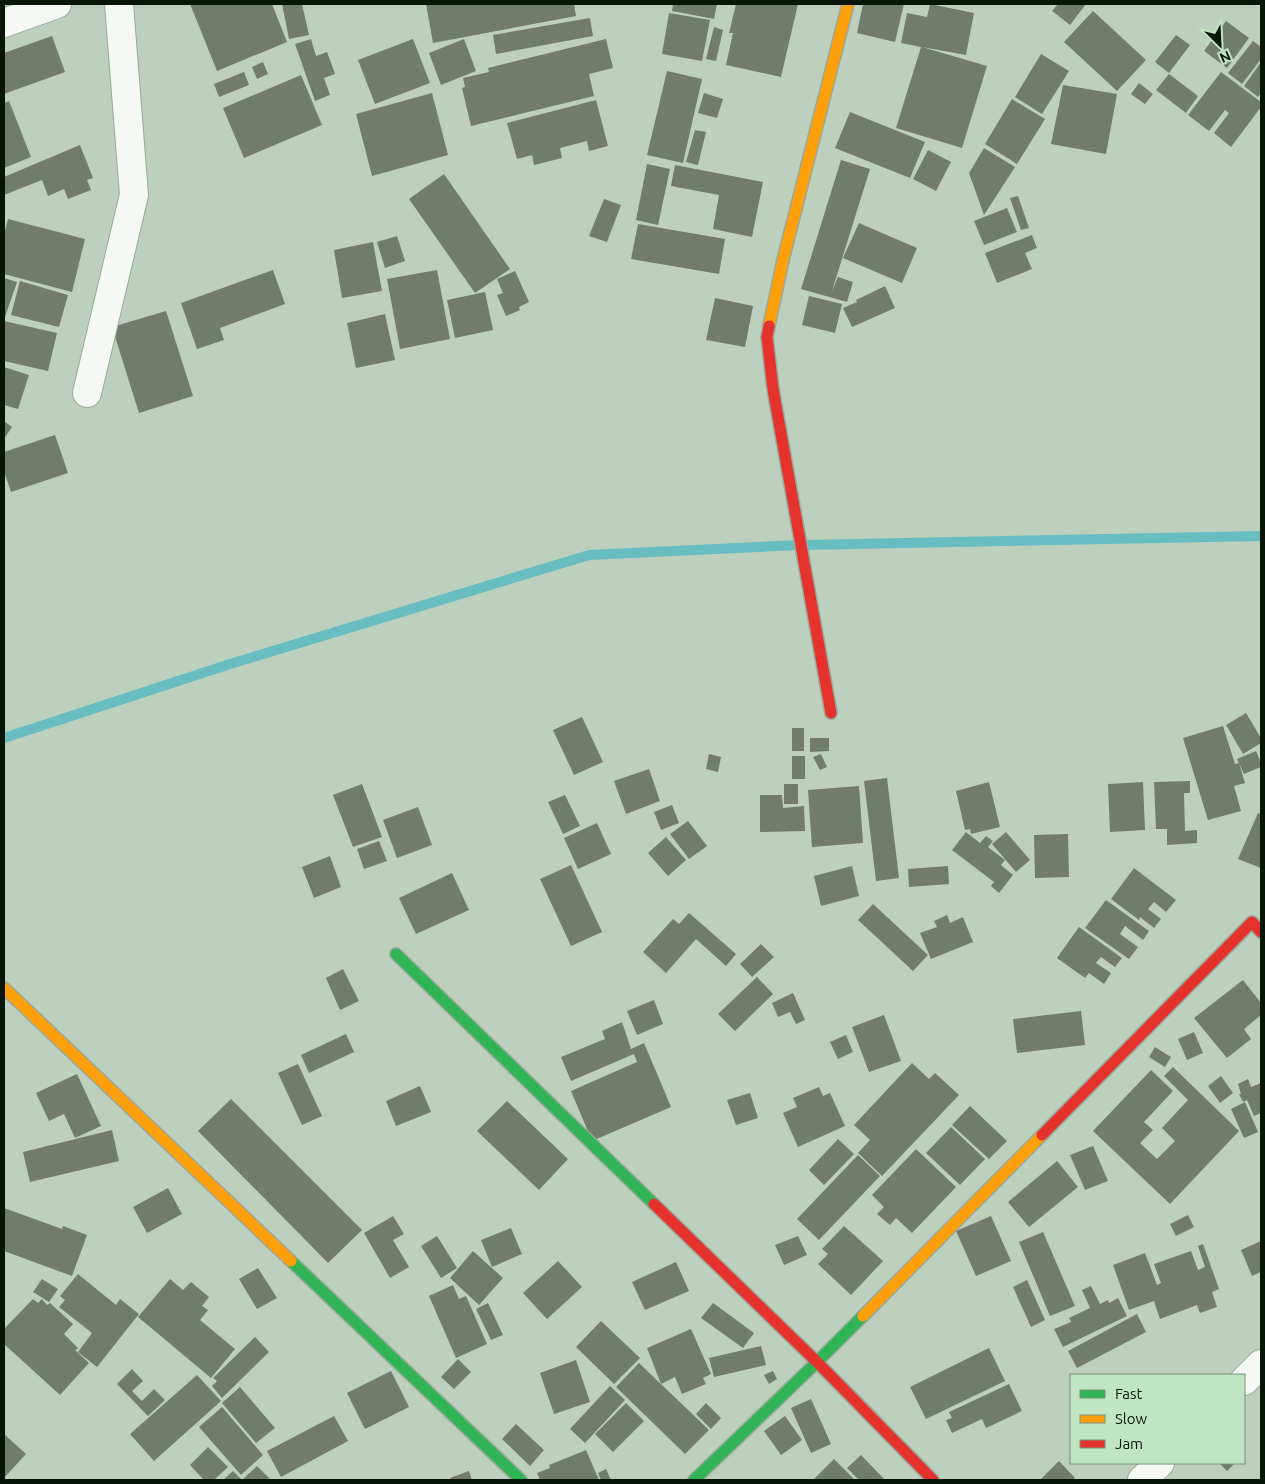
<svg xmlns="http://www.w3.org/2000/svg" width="1265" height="1484" font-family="Ubuntu,sans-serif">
	<rect width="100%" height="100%" fill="#bcd0bd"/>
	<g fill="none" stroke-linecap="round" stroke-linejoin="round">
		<path stroke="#68bdc1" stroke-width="10" d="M804,545L1261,536
			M4,738L230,664L589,555L799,545"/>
	</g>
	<path fill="#717c6d" d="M190,4H272L287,42L217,71Z
		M282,4H302L309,35L289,39Z
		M426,4H574L576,16L433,43Z
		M673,4H717L714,19L672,11Z
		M736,4H798L781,77L726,65L733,33H729Z
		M863,4H904L895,42L857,33Z
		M930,4L974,13L966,55L922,47L987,66L962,148L896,128L921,47L901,43L907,13L927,17Z
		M1058,4H1086L1070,25L1052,11Z
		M1093,11L1146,60L1117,91L1064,42Z
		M669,13L710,20L702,61L662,54Z
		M590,18L593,36L496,54L493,35Z
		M1226,21L1249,38L1227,68L1204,51Z
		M714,27L723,30L716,61L706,59Z
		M1176,35L1190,45L1169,73L1155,62Z
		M52,36L65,72L4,94V53Z
		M311,39L316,56L327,52L335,74L324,78L330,95L315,101L295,44Z
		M413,39L430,83L375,104L358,60Z
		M464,39L476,71L441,85L429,53Z
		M606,39L613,68L589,74L594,96L471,126L462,88L465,87L463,78L489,72L488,68Z
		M1253,41L1261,47V59L1242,84L1228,73Z
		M1041,54L1069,71L1042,114L1015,97Z
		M263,62L268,74L257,79L252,67Z
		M1261,62V93L1258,97L1244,86Z
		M667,71L702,79L683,163L647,155Z
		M244,72L249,85L219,97L214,84Z
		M1221,72L1261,102V107L1231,147L1214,133L1229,113L1225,110L1209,131L1188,115Z
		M1169,74L1198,96L1186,113L1156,90Z
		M301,75L322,125L244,158L223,108Z
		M1139,83L1153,94L1145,104L1131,94Z
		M1063,85L1117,94L1106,154L1051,144Z
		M432,93L448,155L372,176L356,114Z
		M704,93L723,99L717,118L698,113Z
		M1012,99L1045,119L1017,164L985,144Z
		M596,100L608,146L589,151L587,141L560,148L562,158L534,165L532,155L517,159L507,123Z
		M9,101L31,157L4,168V103Z
		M850,112L925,142L910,178L835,148Z
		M695,130L706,132L698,165L686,162Z
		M80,145L93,178L87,180L91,190L68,199L64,189L48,196L42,180L4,195V177Z
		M984,148L1015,167L984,215L969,173Z
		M928,150L951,162L936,191L913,179Z
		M841,160L870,169L832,291L838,277L853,282L847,302L801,289Z
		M647,164L670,169L658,225L636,220Z
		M675,165L763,182L752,237L713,229L719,195L671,186Z
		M444,174L510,269L475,293L409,199Z
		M1018,196L1029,228L1021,230L1010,198Z
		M604,199L621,205L607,242L589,236Z
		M1007,208L1017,232L984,245L974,221Z
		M8,219L85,239L72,292L4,274V235Z
		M859,223L917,248L902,283L843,258Z
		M638,224L725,239L719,274L631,259Z
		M1032,235L1037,248L1025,253L1032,269L997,283L985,253Z
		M397,236L405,261L385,268L377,242Z
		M373,242L382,291L342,298L334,250Z
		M273,270L285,304L220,328L224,340L197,349L181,303Z
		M437,270L450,339L400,349L387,279Z
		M515,271L529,302L519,307L520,310L506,316L497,295L503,293L497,279Z
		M4,278L17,282L5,317L4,316Z
		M20,281L68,295L59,327L11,315Z
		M885,286L895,308L852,327L843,308L857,302L856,300Z
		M485,292L493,330L455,338L447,300Z
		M809,296L842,304L835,333L802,325Z
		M715,298L753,306L745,347L706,340Z
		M166,311L193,396L139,413L112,327Z
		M385,314L395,360L356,368L347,323Z
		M4,321L57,333L48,371L4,361Z
		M4,367L29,375L18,409L4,405Z
		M4,421L12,427L4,439Z
		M55,435L68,473L11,492L4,471V452Z
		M1246,713L1261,738V743L1243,754L1226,725Z
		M582,717L603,762L574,775L553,730Z
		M1223,726L1235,764L1239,763L1245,783L1234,786L1241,811L1208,820L1183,738Z
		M792,728H804V751H792Z
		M810,738H829V751L810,752Z
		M1256,751L1261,763V767L1244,774L1237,759Z
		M709,754L721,757L718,772L706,769Z
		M821,754L827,767L820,770L813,757Z
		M792,756H805V779H792Z
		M649,769L660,801L626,814L614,781Z
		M887,778L899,878L876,881L864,781Z
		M1190,781V793H1184L1185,831L1197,830V843L1167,845V829H1156L1154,782Z
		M989,782L1000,827L971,834L970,829L965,830L956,791Z
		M1143,782L1145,830L1110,832L1108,784Z
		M362,784L382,837L353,847L333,795Z
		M784,784H798V804H784Z
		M859,786L863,843L812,847L808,790Z
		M565,795L580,826L563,834L548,802Z
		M760,795H782L783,808L804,806L805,831L760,832Z
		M672,805L679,823L661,830L654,812Z
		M418,807L432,845L397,858L383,820Z
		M1258,813L1261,814V868L1238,859Z
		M688,821L707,846L689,859L670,834Z
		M597,823L611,854L578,869L564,838Z
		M966,832L980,843L986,836L993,841L988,847L1005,860L1001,865L1013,875L999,893L991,886L994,882L952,850Z
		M1006,832L1030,860L1016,872L992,844Z
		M1068,834L1069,877L1035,878L1034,835Z
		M666,837L686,860L668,876L648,853Z
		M379,841L387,861L364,869L357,849Z
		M330,856L341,887L314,898L302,867Z
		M571,865L602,932L571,946L540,879Z
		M852,866L859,896L821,906L814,876Z
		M948,866L949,884L909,887L908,869Z
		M1134,868L1176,900L1166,912L1154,902L1148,909L1161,919L1154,928L1140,917L1139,920L1111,899Z
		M452,873L469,910L416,934L399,898Z
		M1106,900L1149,931L1143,940L1125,926L1120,934L1138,947L1129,959L1085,928Z
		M873,904L928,955L913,971L858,920Z
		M689,913L736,954L726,966L696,939L666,973L643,952L673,919L679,924Z
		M947,915L950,923L963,917L973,942L931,959L920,933L937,927L934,921Z
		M1079,927L1122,958L1115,967L1101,957L1096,963L1111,973L1104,984L1089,973L1085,978L1057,958Z
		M761,944L774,957L752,977L740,964Z
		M343,969L359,1001L340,1010L326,978Z
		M757,977L773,994L735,1031L718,1014Z
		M1243,980L1261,1003V1015L1244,1029L1251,1039L1227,1058L1194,1018Z
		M793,993L805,1020L796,1024L790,1012L778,1017L772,1003Z
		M654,1000L663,1024L637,1035L627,1011Z
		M1081,1011L1085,1045L1017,1053L1013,1019Z
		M884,1015L901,1061L869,1072L852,1027Z
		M622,1022L631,1049L644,1043L671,1107L592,1141L571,1091L637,1062L634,1054L571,1081L561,1057L605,1039L602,1031Z
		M1194,1032L1203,1053L1187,1060L1178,1039Z
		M346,1034L354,1052L309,1073L301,1055Z
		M846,1035L853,1052L838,1059L830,1042Z
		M1155,1047L1171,1057L1165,1067L1149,1057Z
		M912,1063L929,1079L935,1073L959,1095L882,1176L858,1153L870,1140L854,1125Z
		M298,1064L322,1116L302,1125L278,1073Z
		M1173,1067L1239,1131L1170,1204L1093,1131L1151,1070L1173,1091L1144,1122L1153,1130L1140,1143L1157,1159L1175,1141L1162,1128L1188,1100L1164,1076Z
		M77,1074L101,1126L75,1138L64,1114L49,1121L36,1093Z
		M1221,1076L1233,1093L1220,1103L1208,1086Z
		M1248,1079L1251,1087L1261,1083V1113L1254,1116L1247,1100L1243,1102L1239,1094H1241L1238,1084Z
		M420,1086L431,1112L396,1126L386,1101Z
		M819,1087L823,1096L830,1093L845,1126L798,1147L783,1113L797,1107L793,1098Z
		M750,1093L758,1118L736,1125L727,1100Z
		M231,1099L362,1230L328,1263L198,1131Z
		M507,1101L568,1159L539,1190L477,1131Z
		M1245,1102L1258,1132L1244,1138L1231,1109Z
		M970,1106L1007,1141L989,1159L952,1125Z
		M951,1127L985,1159L960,1185L926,1153Z
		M112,1130L119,1161L30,1182L23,1152Z
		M838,1139L854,1154L824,1185L809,1170Z
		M1093,1146L1108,1181L1085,1190L1070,1155Z
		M916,1149L956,1187L912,1233L896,1218L890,1225L877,1214L884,1207L872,1195Z
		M858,1155L880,1176L819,1240L797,1219Z
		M1057,1161L1078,1187L1029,1227L1008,1202Z
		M168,1188L182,1214L147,1233L133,1207Z
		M4,1208L62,1229L63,1226L87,1235L72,1276L4,1251Z
		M1188,1215L1194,1227L1176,1236L1170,1224Z
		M393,1216L404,1234L393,1240L409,1267L390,1278L364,1233Z
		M991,1216L1011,1261L976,1276L956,1231Z
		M844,1226L883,1261L851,1295L818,1264L828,1254L822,1249Z
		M511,1228L522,1254L492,1267L481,1240Z
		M1043,1232L1075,1306L1050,1316L1019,1242Z
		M437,1236L457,1268L441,1278L421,1246Z
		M798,1236L807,1255L784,1265L775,1245Z
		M1261,1241V1272L1252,1276L1241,1250Z
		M1203,1244L1219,1289L1212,1292L1217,1307L1200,1313L1197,1305L1160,1319L1154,1301L1129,1310L1113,1265L1145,1253L1157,1285L1161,1283L1154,1264L1191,1251L1198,1270L1205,1267L1198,1246Z
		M473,1251L503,1278L479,1305L450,1278Z
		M558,1261L582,1287L547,1319L523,1293Z
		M676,1262L689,1291L645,1310L632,1282Z
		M258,1268L277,1298L257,1309L239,1279Z
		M78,1274L116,1305L120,1299L139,1314L97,1367L78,1352L92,1333L59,1307L65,1300L60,1296Z
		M42,1279L58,1289L49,1302L33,1292Z
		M170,1279L183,1290L191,1282L209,1297L202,1306L208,1310L200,1320L235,1349L211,1378L138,1317Z
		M1027,1280L1045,1320L1031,1327L1013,1287Z
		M453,1285L459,1299L466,1296L487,1344L456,1358L429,1296Z
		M1091,1286L1100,1304L1108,1300L1109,1303L1118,1298L1127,1316L1063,1347L1054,1329L1071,1322L1069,1318L1090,1308L1082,1290Z
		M33,1299L38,1303L42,1299L47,1305L50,1303L73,1324L64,1334L78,1348L76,1350L74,1349L89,1363L60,1395L4,1344V1329Z
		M488,1303L503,1335L491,1340L476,1309Z
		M713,1303L754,1333L743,1348L701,1318Z
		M1137,1314L1146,1332L1077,1368L1068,1351Z
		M601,1321L640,1358L614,1384L576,1347Z
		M691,1329L711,1374L703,1378L706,1384L682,1394L675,1377L661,1384L647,1348Z
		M255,1337L269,1352L222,1398L212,1386L217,1381L213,1378Z
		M761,1346L766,1365L714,1377L709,1358Z
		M989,1348L1005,1381L926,1419L910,1387Z
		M458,1359L471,1372L454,1389L441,1377Z
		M576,1360L590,1402L554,1414L540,1373Z
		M639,1363L709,1430L685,1454L616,1387Z
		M132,1369L143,1381L132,1391L142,1401L154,1389L165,1400L148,1416L117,1384Z
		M391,1371L409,1407L365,1429L347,1393Z
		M773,1371L777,1379L769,1384L764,1375Z
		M197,1375L221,1401L154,1461L130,1434Z
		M1009,1384L1022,1411L986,1428L982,1419L952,1433L946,1420L952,1418L949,1412Z
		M610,1386L625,1400L585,1443L570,1429Z
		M240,1387L275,1428L256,1443L222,1403Z
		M811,1399L831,1444L811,1453L791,1408Z
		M626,1403L644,1421L613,1452L595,1434Z
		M706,1403L721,1418L711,1429L696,1414Z
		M222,1407L263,1455L241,1475L199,1427Z
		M334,1416L348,1441L281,1477L267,1451Z
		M785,1416L802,1440L781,1455L764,1431Z
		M516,1424L544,1450L530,1466L502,1439Z
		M4,1434L26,1454L4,1478Z
		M208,1447L228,1467L214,1480H204L190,1465Z
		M586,1450L599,1480H540L537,1473L550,1468L549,1465Z
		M861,1455L885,1480H859L847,1468Z
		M834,1459L855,1480H813Z
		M1059,1461L1075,1478L1072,1480H1040Z
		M1219,1463H1235L1227,1471Z
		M257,1466L271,1480H223L233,1471L242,1480Z
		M606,1469L611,1480H601L598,1473Z
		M469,1471L472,1480H451L450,1478Z"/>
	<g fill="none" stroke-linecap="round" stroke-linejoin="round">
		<g stroke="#99a99a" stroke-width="30">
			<path id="street" d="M4,23L57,4
				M87,393L134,195L119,4
				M1244,1381L1261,1364
				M1142,1480L1160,1463"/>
		</g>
		<g stroke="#99a99a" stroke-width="14">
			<path id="fast" d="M396,954L654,1204
				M291,1261L521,1480
				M694,1480L817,1362L863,1316"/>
		</g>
		<g stroke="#99a99a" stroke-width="14">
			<path id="slow" d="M769,326L783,260L848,4
				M4,988L291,1261
				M863,1316L1042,1135"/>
		</g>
		<g stroke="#99a99a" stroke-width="14">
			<path id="jam" d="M769,326L767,337L773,389L831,713
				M1042,1135L1252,922L1261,932
				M654,1204L817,1362L933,1480"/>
		</g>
		<use href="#street" stroke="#f5f8f5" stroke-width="28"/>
		<use href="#fast" stroke="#30b455" stroke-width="11"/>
		<use href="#slow" stroke="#ff9f0a" stroke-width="11"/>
		<use href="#jam" stroke="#e5322d" stroke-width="11"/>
	</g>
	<rect width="1265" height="1484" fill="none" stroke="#081509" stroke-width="10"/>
	<rect x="1070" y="1374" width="175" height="90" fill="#c1e5c3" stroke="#779279"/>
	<rect x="1080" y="1390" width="25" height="8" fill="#30b455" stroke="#779279"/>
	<text x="1115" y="1399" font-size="15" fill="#081509">Fast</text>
	<rect x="1080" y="1415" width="25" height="8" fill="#ff9f0a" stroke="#779279"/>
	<text x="1115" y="1424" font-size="15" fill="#081509">Slow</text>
	<rect x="1080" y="1440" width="25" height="8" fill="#e5322d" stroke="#779279"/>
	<text x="1115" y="1449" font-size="15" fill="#081509">Jam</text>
	<g transform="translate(1220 45) rotate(156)" stroke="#c1e5c3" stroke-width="4" paint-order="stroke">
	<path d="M0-4L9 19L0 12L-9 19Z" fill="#081509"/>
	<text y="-8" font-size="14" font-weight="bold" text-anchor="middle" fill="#081509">N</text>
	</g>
</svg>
